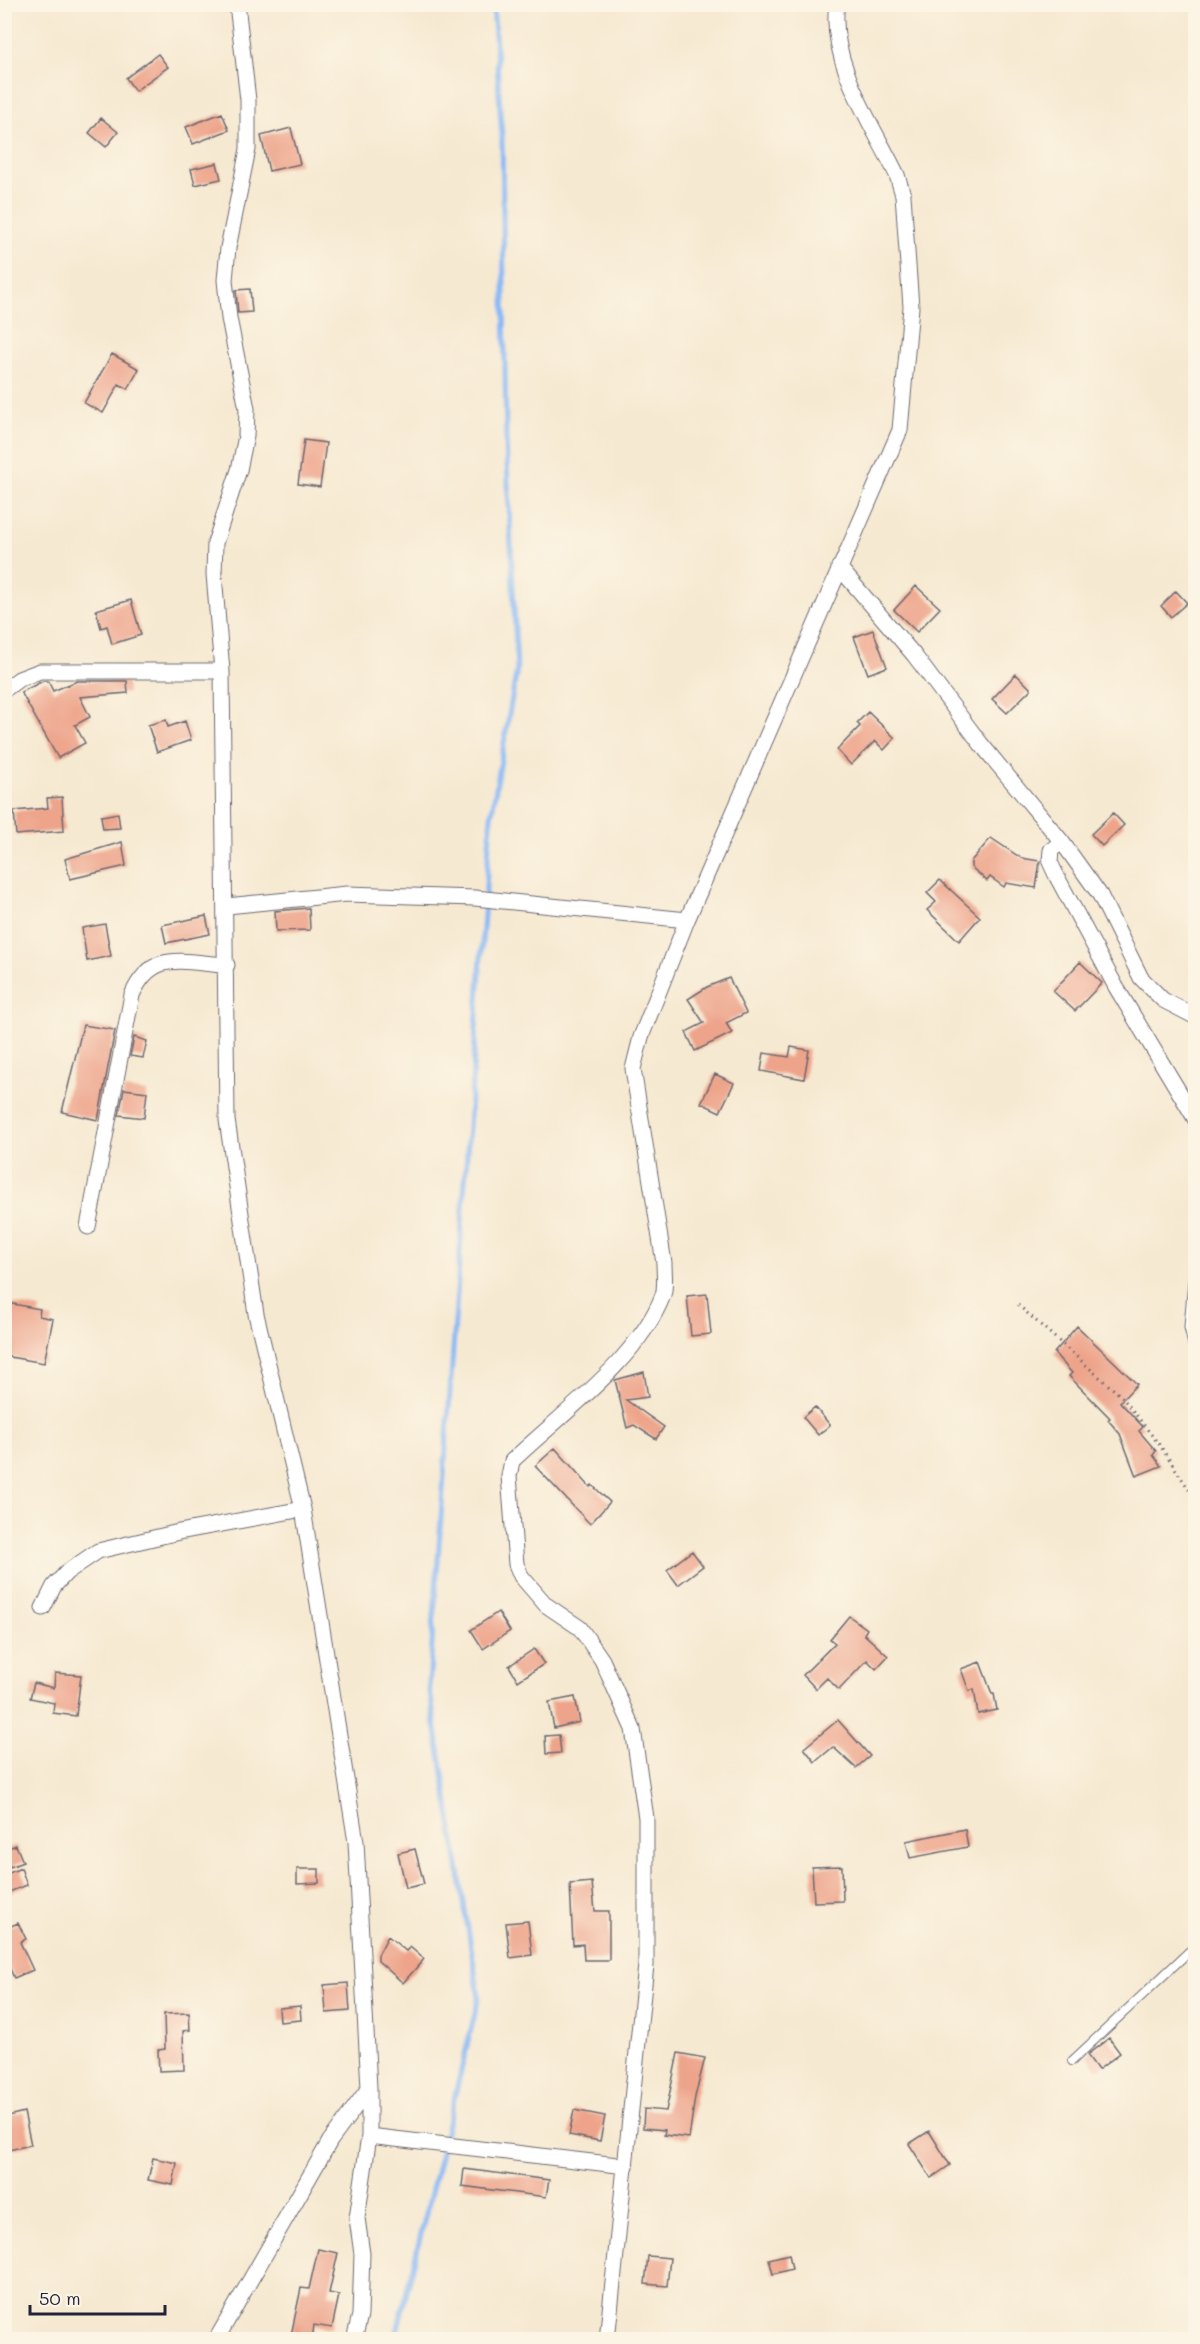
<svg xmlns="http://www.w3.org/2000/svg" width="1200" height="2344" font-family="Mali,sans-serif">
	<rect width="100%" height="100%" fill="#fcf5e5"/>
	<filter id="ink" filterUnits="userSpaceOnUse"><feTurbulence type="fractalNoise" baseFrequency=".0167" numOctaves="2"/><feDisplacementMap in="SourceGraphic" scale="12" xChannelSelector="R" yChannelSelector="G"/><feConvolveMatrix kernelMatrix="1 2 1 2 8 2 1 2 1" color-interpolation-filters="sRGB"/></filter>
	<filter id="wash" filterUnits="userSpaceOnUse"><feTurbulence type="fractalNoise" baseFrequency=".008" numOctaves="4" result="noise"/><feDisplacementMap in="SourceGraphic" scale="24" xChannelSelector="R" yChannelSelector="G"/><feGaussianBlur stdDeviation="1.35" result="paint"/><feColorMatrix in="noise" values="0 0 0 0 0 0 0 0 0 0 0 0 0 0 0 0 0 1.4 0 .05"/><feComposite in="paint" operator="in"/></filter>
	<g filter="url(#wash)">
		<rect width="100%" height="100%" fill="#f6e9d1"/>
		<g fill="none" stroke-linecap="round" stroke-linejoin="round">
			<path stroke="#8ab9f5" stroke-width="5" d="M395,2340L479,1997L429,1686L491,817L517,669L506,440L502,137L493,4"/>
		</g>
		<g id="blocks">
			<path fill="#eea48b" d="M158,54L168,67L135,91L126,78Z
				M222,113L229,130L193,144L186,127Z
				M101,118L118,132L106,147L89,133Z
				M291,128L300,164L269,171L261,136Z
				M217,163L221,179L195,185L191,169Z
				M250,289L252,312L238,313L236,290Z
				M112,354L139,369L128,389L119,384L103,413L84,403Z
				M304,440L326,443L320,487L298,484Z
				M916,586L940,608L917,632L894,610Z
				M1176,591L1187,603L1171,617L1161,606Z
				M131,600L141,635L112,644L107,626L101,628L96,610Z
				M873,630L887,667L868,674L854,637Z
				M1016,674L1031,689L1007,713L992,699Z
				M43,681H48L53,691L77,681H127L128,693L80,697L90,717L75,725L85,743L58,758L21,692Z
				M868,712L895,738L884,750L875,741L851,765L837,750L860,726L857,723Z
				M166,720L168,727L185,721L191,740L157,752L148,725Z
				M62,797L64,831L16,835L14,811L48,808L47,798Z
				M118,813L120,828L103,829L101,816Z
				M1113,813L1124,825L1102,846L1091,834Z
				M991,838L1021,858L1040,861L1036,888L1006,883L1004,887L990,877L987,881L971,867V861Z
				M122,842L126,866L70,879L65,859Z
				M940,880L980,917L959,941L927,910L936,902L927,893Z
				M309,908L310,930L276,931L275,911Z
				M206,916L210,934L166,943L162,925Z
				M105,924L111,956L87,961L82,928Z
				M1080,962L1102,983L1075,1011L1053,991Z
				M729,978L746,1013L726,1023L732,1033L695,1051L686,1032L704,1023L688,999L707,987Z
				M83,1025L115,1030L98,1120L62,1112Z
				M134,1037L147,1041L143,1058L130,1056Z
				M791,1047L809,1050L804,1079L761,1071L764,1053L789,1057Z
				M715,1074L734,1083L720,1112L701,1103Z
				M124,1089L147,1092L144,1118L119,1115Z
				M707,1294L711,1334L691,1336L687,1296Z
				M8,1303L40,1309L39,1316L53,1319L44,1363L4,1356V1321Z
				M1077,1326L1137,1384L1120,1402L1143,1427L1139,1431L1156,1451L1153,1455L1161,1466L1136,1476L1120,1434L1108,1420L1110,1418L1069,1376L1072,1373L1054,1353Z
				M644,1372L648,1397L626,1400L664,1427L656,1439L634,1425L627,1428L615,1380Z
				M815,1407L830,1425L818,1435L803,1417Z
				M555,1448L590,1487L592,1485L610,1502L590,1524L535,1466Z
				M692,1551L703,1566L678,1585L667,1570Z
				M498,1612L510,1631L483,1649L471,1630Z
				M849,1616L867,1629L864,1634L888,1656L876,1669L867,1660L839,1690L827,1678L816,1689L803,1675L835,1643L830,1639Z
				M534,1649L544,1664L518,1681L509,1666Z
				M980,1662L992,1694H994L997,1710L978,1714L974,1689L969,1691L961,1669Z
				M55,1673L81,1675L76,1716L53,1713L54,1703L30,1698L34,1683L54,1688Z
				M575,1697L580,1722L554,1728L549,1702Z
				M838,1720L870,1756L856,1768L833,1747L815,1762L804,1748Z
				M559,1735L561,1753L546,1754L545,1736Z
				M965,1829L968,1847L910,1858L906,1841Z
				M16,1845L23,1862L10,1867L4,1850Z
				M415,1849L424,1884L406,1888L398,1853Z
				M842,1866L843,1901L814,1902L812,1867Z
				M21,1868L27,1885L4,1894V1875Z
				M297,1869H319V1883L297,1884Z
				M592,1882L595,1911H609V1960H584L583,1944L573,1945L570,1884Z
				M528,1921L532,1955L510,1958L506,1923Z
				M18,1923L26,1939L20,1942L33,1970L14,1978L4,1955V1929Z
				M388,1936L406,1951L410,1947L424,1959L403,1983L378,1961V1955Z
				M348,1983L350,2011L326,2013L324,1985Z
				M300,2006L301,2020L280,2022L279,2008Z
				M189,2013L190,2030L183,2031L184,2070L159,2071L158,2050L165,2049L164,2014Z
				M1109,2038L1120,2053L1098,2070L1087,2055Z
				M678,2053L705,2058L695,2097L689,2138L664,2135L665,2130L643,2128L644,2109L666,2111Z
				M574,2110L605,2116L600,2141L569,2135Z
				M24,2112L31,2145L4,2151V2117Z
				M929,2131L950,2165L931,2178L909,2144Z
				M153,2158L177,2163L173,2185L148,2180Z
				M464,2169L549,2180L546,2197L462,2186Z
				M318,2249L338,2253L329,2293L339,2295L332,2328L314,2325L312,2340H290L301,2288L309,2289Z
				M789,2254L792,2269L773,2274L769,2259Z
				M648,2256L670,2258L667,2286L645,2284Z"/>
		</g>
	</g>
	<g filter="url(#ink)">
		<use href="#blocks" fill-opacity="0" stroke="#6c6870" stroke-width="1.5"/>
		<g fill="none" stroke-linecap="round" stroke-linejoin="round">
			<g stroke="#6c6870" stroke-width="10">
				<path id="service" d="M1072,2061L1196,1945"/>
			</g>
			<g stroke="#6c6870" stroke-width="17">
				<path id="minor" d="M237,4L248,100V149L228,248L225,280L229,318L247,409L246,436L239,470L215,543L214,574L222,671L227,1120L256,1314L303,1509L356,1842L369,2088V2136L626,2166
					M839,567L914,655L981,744L1062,842L1100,895L1141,978L1163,1000L1196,1017
					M4,690L19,679L40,671H222
					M1062,842L1051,850L1050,862L1057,877L1116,987L1196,1120
					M227,906L347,894L475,898L687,920
					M88,1227L132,995C153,948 183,963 227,965
					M1196,1281L1192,1327L1196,1344
					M43,1608L54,1586L67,1572L98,1551L179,1532L303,1509
					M216,2340L330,2141L369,2088
					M354,2340L360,2315L362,2254L357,2218L369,2136
					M607,2340L646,1965V1818L633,1729L602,1660L580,1628L546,1605L521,1576L516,1564L509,1476L512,1461C560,1415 639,1359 663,1295C666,1286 664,1273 664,1263L633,1069L641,1037L687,920L900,430L911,307L903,195L897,175C873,125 828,61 837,4"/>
			</g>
			<path stroke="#6c6870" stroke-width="3" stroke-dasharray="1.5 4.5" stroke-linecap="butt" d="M1018,1305L1122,1397L1161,1447L1196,1500"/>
			<use href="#service" stroke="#fff" stroke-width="8"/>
			<use href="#minor" stroke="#fff" stroke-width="15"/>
		</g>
	</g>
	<rect width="1200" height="2344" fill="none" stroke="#fcf5e5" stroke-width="24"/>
	<path d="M30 2305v9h135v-9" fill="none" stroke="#22223b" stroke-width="3"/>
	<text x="39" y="2305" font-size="18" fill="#22223b" stroke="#fcf5e5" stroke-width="4.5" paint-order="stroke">50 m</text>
</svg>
